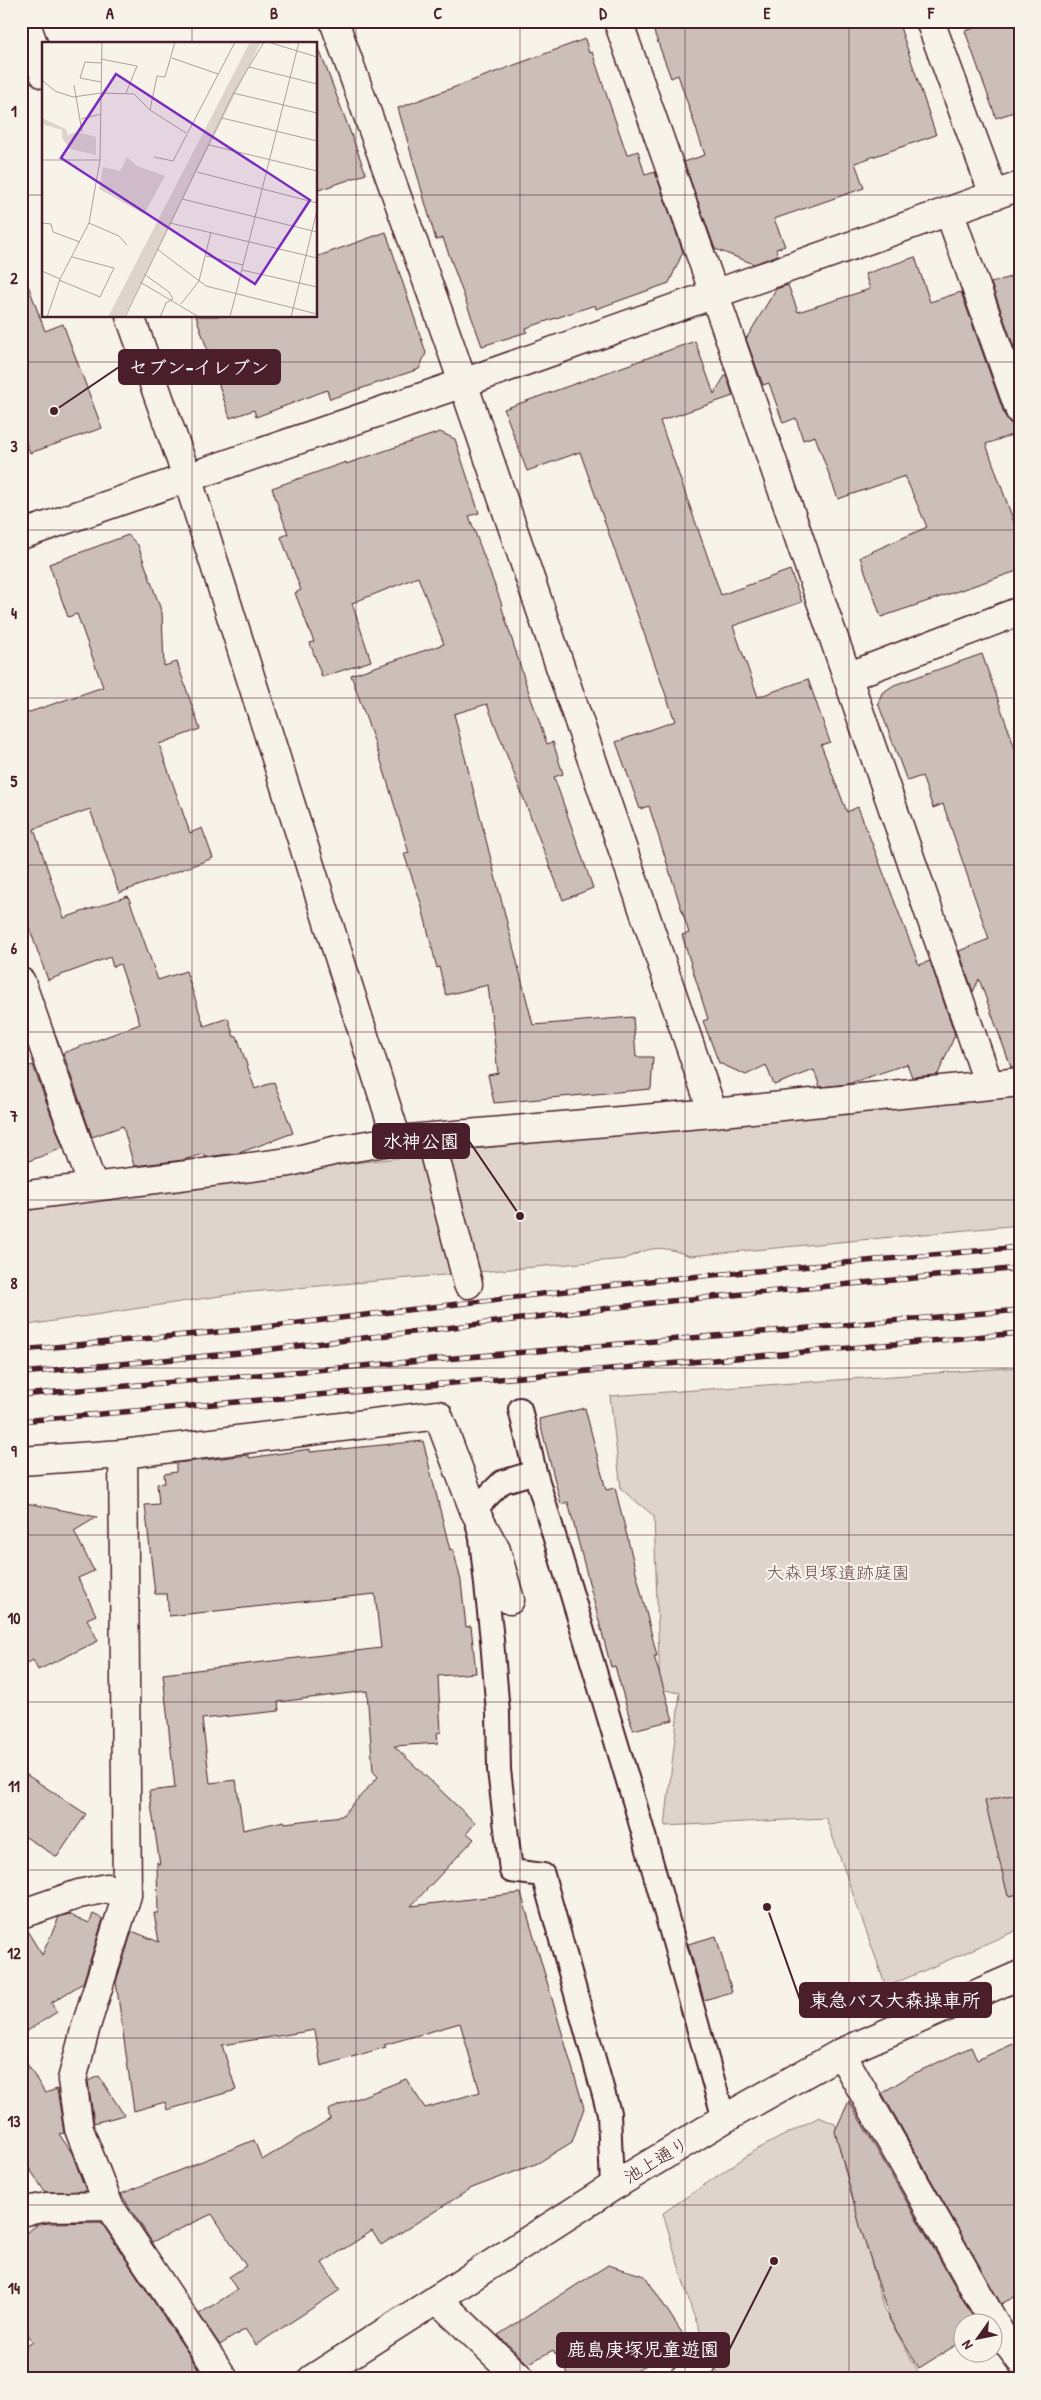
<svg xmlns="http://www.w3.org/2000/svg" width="1041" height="2400" font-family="'Patrick Hand','Klee One',sans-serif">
	<rect width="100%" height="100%" fill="#f7f3e8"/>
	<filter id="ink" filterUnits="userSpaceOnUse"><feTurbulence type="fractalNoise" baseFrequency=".02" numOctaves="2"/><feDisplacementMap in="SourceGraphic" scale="10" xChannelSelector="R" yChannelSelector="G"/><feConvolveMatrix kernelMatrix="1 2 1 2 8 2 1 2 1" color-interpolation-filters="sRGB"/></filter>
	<g filter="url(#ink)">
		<path fill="#ded4cc" stroke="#947a7c" d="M1020,1093V1225L690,1256C660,1245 653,1246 625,1259L240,1293L21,1326V1207L302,1169L598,1135Z
			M1020,1367V1929L886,1987L826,1818L665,1826L680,1693L660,1689L654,1516L621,1489L610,1396Z
			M819,2117L835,2124L884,2310L918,2371L914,2379H720L692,2311L663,2213L754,2151Z"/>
		<path fill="#ccbfb9" stroke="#4a1f2b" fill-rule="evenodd" d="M650,21H898L936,135L855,163L864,188L774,219L785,246L776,249L778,255L754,264L715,249L684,162L705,155L678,75L671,78Z
			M996,21H1020V110L996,118L965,31Z
			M585,39L589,53L592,52L627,155L638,151L645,175L655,172L683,252L669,283L596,309L595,305L526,328L527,332L482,346L443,238L436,240L398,108Z
			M316,49H319L366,174L316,191Z
			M386,232L426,353L419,369L330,399L327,390L256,417L254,410L230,418L196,316H316V257Z
			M915,257L930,302L961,292L1005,416L1010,423L1020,426V432L986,444L1020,539V570L881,617L860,557L927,527L905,476L838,499L815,436L803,440L796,418L783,423L769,383L763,385L746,339L776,289L788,285L798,312L870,289L865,274Z
			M1020,274V364L991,283Z
			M21,277H25L45,331L63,324L102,428L30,453L21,429Z
			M695,341L714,394L726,374L733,396L660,421L721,595L790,570L802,602L733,626L758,697L808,679L830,742L821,745L847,812L858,807L919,965L930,961L955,1035L938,1074L935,1075L912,1077L907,1064L848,1084L820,1087L814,1070L774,1085L766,1065L746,1075L719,1063L703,1021L708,1019L682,935L689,933L649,806L640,809L616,742L675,721L580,452L527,471L504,409Z
			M440,432L455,439L479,513L469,516L502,605H501L526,684L547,744L553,742L563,774L554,777L593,888L563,900L487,704L454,714L533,1025L633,1017L636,1057H653L651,1089L494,1103L488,1075L498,1073L488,985L446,995L439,967L437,968L421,903L404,854L409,853L382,764L351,675L444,644L418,577L352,603L371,661L322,677L310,643L314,642L295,593L301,590L281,537L288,534L272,488L346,462V464Z
			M128,535L138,545L162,613L164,666L177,662L200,729L159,744L190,833L202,828L213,858L119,893L90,809L34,829L64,918L128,896L158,980L186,971L204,1026L228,1018L234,1037L237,1036L255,1089L274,1082L293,1133L239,1153L205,1157L204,1154L183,1160L134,1166L123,1126L92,1137L63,1053L140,1024L120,964L113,967L110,957L48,980L21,905V715L103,687L77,614L68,617L49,564Z
			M982,654L1020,763V1067H1011L979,979L973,992L959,951L989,939L943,804L933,808L922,776L907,781L878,703L882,693L894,685Z
			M33,1065L63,1148L21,1164V1069Z
			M585,1408L606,1490L615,1488L657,1656H654L673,1720L633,1730L615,1666L611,1667L568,1502L561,1504L539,1419Z
			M423,1441L450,1550L453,1549L461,1581L466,1627L471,1626L476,1673L438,1676L441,1732L437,1733L438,1743L394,1746L475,1823L467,1833L474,1839L411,1906L521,1893L584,2108L572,2142L538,2163L472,2188L381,2245L372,2231L322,2263L340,2290L256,2345L245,2329L220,2345L199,2314L237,2290L229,2277L246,2266L212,2214L152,2242L121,2194L254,2140L262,2160L330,2119L328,2110L406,2079L425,2108L480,2092L460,2023L384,2045L386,2047L321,2066L315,2030L222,2045L236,2090L167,2110L165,2102L134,2111L116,1982L132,1931L159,1942L154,1913H158L157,1862L160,1865L149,1791L175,1788L163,1674L381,1648L375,1594L169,1616L167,1594H155L145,1505L159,1504L157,1484L165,1483L164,1474L176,1472V1463L249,1455V1458L310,1449V1452ZM367,1691L373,1771L378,1777L342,1816L285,1823L284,1821L243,1830L236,1780L210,1783L202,1719L279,1711L278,1702Z
			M21,1502L97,1517L74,1531L94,1571L78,1578L96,1615L87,1619L98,1641L38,1670L33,1660L21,1667Z
			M21,1771L86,1814L57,1857L21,1834Z
			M1020,1793V1894L1008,1896L985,1801Z
			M69,1914L89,1923L93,1914L103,1919L83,1983L51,2003L57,2012L21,2035V1929H26L42,1955L59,1917Z
			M716,1936L732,1992L704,2000L688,1944Z
			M1020,2041V2294L1001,2304L882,2093L911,2075L971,2047L977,2060Z
			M21,2054L45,2093L57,2089L64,2133L59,2134L72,2153L86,2191L45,2192L21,2156Z
			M99,2076L124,2115L94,2123L88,2081Z
			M849,2101L974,2319L964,2322V2340L919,2368L890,2320L860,2226L835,2131Z
			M101,2222L205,2379H21V2350L33,2342L21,2324V2236L39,2224L49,2223Z
			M608,2265L645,2276L686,2339L625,2379H571L553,2350L528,2364L498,2335Z"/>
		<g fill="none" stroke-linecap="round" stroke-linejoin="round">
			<g stroke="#4a1f2b" stroke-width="26">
				<path id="lane" d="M520,1409L535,1472
					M612,2187L609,2113L543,1875L511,1871L499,1770L498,1713L492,1640L481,1538L474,1510L502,1482L535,1472L637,1811L724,2119"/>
			</g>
			<g stroke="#4a1f2b" stroke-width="31">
				<path id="street" d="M334,21L449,342L713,1113
					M618,21L714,293L989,1085
					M930,21L994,195
					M949,211L1020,411
					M21,535L463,383L1020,186
					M847,677L1020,611
					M21,982L93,1187
					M434,1153L468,1284
					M21,1196L290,1162L337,1150L397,1140L713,1113L1020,1082
					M123,1454L127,1895L86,2026L72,2080L79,2129L109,2206L224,2379
					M21,1461L123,1454L438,1415L474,1510L496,1550L510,1600
					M21,1914L79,1894L107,1888L127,1895
					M841,2053L1000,2333L1020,2360
					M21,2212L47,2207L109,2206
					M437,2299L521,2379
					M683,2379L701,2366"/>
			</g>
			<g stroke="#4a1f2b" stroke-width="31">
				<path id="secondary" d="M25,21L44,74
					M130,316L187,477L397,1140
					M312,2379L612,2187L724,2119L841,2053L1020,1975"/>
			</g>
			<use href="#lane" stroke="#f7f3e8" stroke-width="22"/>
			<use href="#street" stroke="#f7f3e8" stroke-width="28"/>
			<use href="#secondary" stroke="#f7f3e8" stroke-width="28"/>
			<g stroke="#4a1f2b" stroke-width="5.5">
				<path id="rail" d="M21,1350L240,1330L658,1280L1020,1247
					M21,1373L240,1353L660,1302L1020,1268
					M21,1395L1020,1310
					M21,1421L1020,1333"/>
			</g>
			<use href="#rail" stroke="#f7f3e8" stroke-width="4" stroke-dasharray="11" stroke-linecap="butt"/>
		</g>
	</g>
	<path fill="none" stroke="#4a1f2b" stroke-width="1" stroke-opacity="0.55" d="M192,21V44M356,21V2379M520,21V2379M685,21V2379M849,21V2379M21,195H44M316,195H1020M192,316V2379M21,362H1020M21,530H1020M21,698H1020M21,865H1020M21,1032H1020M21,1200H1020M21,1368H1020M21,1535H1020M21,1702H1020M21,1870H1020M21,2038H1020M21,2205H1020"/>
	<g text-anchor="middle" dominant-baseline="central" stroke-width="4.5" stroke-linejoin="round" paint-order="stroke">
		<g font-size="18" fill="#6f4c53" stroke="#f7f3e8">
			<text x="838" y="1572">大森貝塚遺跡庭園</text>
		</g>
		<g font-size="18" fill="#4a1f2b" stroke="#f7f3e8">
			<text transform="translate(656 2160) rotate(-31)">池上通り</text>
		</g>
	</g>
	<g transform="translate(42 42)">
		<rect width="275" height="275" fill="#f7f3e8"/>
		<path d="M208,0H219L82,275H66ZM0,76L24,87L26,93L35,90L54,95V113L28,107L20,96V88L0,82ZM85,115L95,124L123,134L102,172L57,147L61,125L78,129Z" fill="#ded4cc"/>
		<path fill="none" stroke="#b29e9c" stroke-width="1" d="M226,0L275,15M130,16L176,32M59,17L95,24L84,51M59,21L43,20L38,36L59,40M207,25L275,42M0,38L13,49L31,55L59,51L92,52L108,68L144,91M32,43L40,90M191,51L275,71M108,68L115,34L123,35L133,0M180,76L275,99M39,77L59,72M167,103L275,129M112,115L131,119L193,0M0,118H58M155,130L275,161M140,157L275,190M0,181L9,182L11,190L38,200M47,181L77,194L85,203M128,181L275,216M115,207L164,244L275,272M164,214L201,223M200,228L275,245M0,229L18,237M102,232L127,250L131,257M17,238L58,255L72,226L30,215M98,240L157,275M139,262L157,239L169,190M5,275L18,237L47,181L58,118L60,0M83,275L192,50L222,0M118,275L124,261L131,257M188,275L257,0M249,275L275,168"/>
		<path fill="#7b2cbf" fill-opacity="0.15" stroke="#7b2cbf" stroke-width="2.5" d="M74,32L268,158L213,242L19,116Z"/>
		<rect width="275" height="275" fill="none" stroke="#4a1f2b" stroke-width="2.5"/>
	</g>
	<path fill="none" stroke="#4a1f2b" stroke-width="2" d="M54 411L119 367M520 1216L469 1141M767 1907L800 2000M774 2261L729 2350"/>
	<g fill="#4a1f2b" stroke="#f7f3e8" stroke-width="2">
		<circle cx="54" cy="411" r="5"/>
		<circle cx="520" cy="1216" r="5"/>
		<circle cx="767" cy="1907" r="5"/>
		<circle cx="774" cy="2261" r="5"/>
	</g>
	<g fill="#4a1f2b" stroke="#4a1f2b" stroke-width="2">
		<rect x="119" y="350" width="161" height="34" rx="5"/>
		<rect x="373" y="1124" width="96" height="34" rx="5"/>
		<rect x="800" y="1983" width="191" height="34" rx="5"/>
		<rect x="557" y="2333" width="172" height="34" rx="5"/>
	</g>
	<g font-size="19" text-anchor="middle" font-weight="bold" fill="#fff">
		<text x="199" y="374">セブン-イレブン</text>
		<text x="421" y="1148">水神公園</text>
		<text x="895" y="2007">東急バス大森操車所</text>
		<text x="643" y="2356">鹿島庚塚児童遊園</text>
	</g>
	<rect width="1041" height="2400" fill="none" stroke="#f7f3e8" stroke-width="55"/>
	<g transform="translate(978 2338) rotate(237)"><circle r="24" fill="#f7f3e8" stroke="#b29e9c"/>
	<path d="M0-4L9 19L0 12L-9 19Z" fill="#4a1f2b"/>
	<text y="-8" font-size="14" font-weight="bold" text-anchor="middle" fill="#4a1f2b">N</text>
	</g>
	<rect x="28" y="28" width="986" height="2344" fill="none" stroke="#4a1f2b" stroke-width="2"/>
	<g font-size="16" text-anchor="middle" font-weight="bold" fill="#4a1f2b">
		<text x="110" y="19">A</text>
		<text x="274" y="19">B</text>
		<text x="438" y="19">C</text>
		<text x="603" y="19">D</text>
		<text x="767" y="19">E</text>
		<text x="931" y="19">F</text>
		<text x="14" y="117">1</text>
		<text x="14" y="284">2</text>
		<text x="14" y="452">3</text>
		<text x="14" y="619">4</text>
		<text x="14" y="787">5</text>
		<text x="14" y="954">6</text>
		<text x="14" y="1122">7</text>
		<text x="14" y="1289">8</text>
		<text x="14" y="1457">9</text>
		<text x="14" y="1624">10</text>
		<text x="14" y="1792">11</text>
		<text x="14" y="1959">12</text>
		<text x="14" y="2127">13</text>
		<text x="14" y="2294">14</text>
	</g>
</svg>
